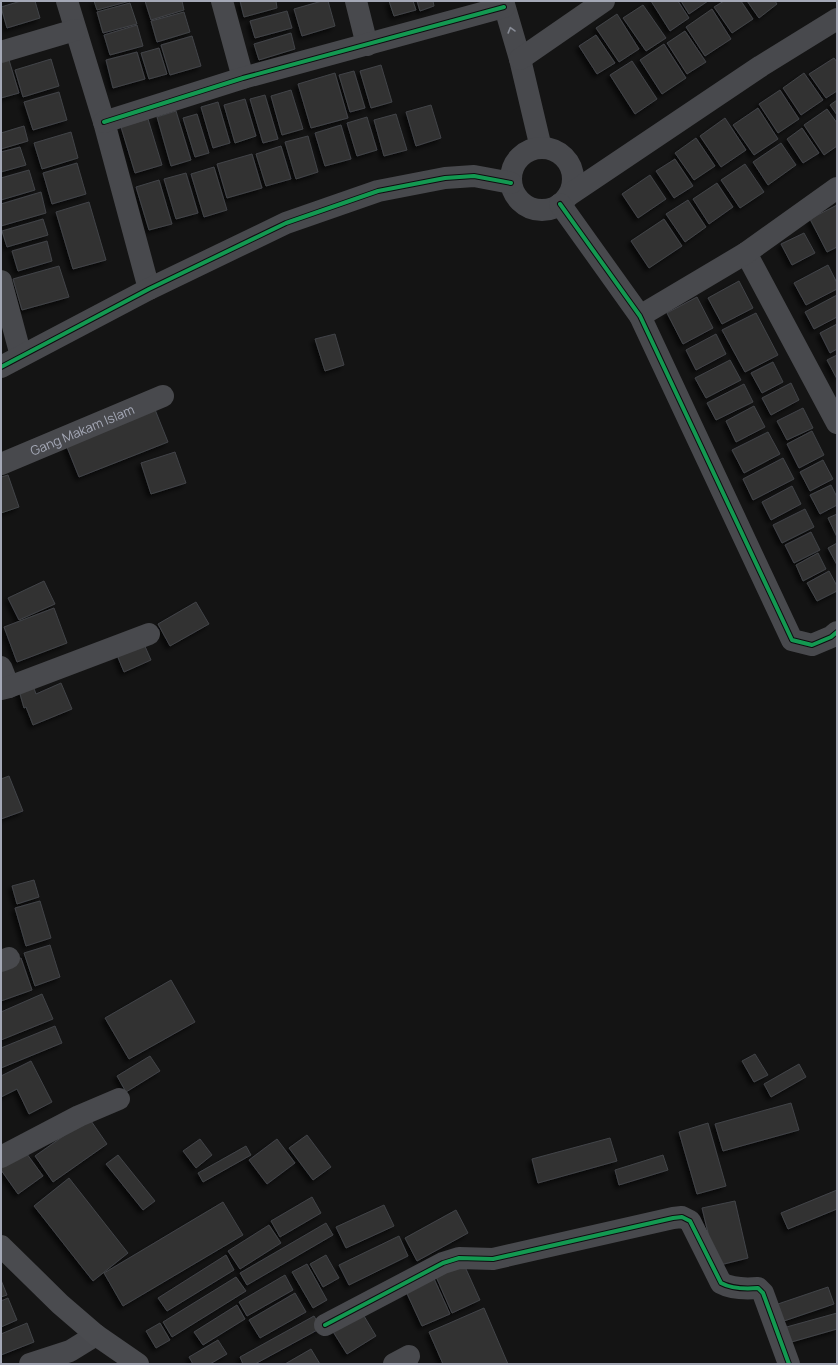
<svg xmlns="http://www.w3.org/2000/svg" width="838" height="1365" font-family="Manrope,sans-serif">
	<defs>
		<filter id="shadow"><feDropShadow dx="-3.5" dy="3.5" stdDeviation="2" flood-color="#0009"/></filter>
	</defs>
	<rect width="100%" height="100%" fill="#141414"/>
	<path fill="#323233" stroke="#424448" filter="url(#shadow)" d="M21,1H35L40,18L7,28L1,7Z
		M94,1H130L97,10Z
		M145,1H182L184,10L151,20Z
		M240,1H276L277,8L244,17Z
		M322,1H328L335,26L302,36L294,9Z
		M389,1H413L416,10L394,16Z
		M417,1H433L434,6L420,11Z
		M651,1H678L689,18L670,31Z
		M681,1H708L689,14Z
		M724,1H741L753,19L732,33L714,7Z
		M747,1H775L777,4L759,18Z
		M130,3L137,24L103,33L97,12Z
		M643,5L666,38L646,51L623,18Z
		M712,9L731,39L705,56L686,27Z
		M287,11L292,28L255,38L250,21Z
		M184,12L190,32L157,42L151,21Z
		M617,14L639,49L619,62L596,28Z
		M137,25L143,46L110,55L104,35Z
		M685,31L706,62L687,74L667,43Z
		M291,33L295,49L259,60L254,44Z
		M596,35L615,63L597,74L579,46Z
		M192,36L201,66L170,75L161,45Z
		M664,44L686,78L662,94L640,60Z
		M159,48L167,74L149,79L141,53Z
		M137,52L145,79L113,88L106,60Z
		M834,58L837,62V91L826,98L809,74Z
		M51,59L59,86L23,97L15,70Z
		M9,60L19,93L1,98V62Z
		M632,61L657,99L635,114L610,75Z
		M381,65L392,102L371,108L360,71Z
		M354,71L365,108L350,112L339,75Z
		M335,73L348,118L311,128L298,84Z
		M804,73L823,100L801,115L783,88Z
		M291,90L303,129L282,135L271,96Z
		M780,90L799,119L778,133L759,104Z
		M59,92L67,120L33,130L24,102Z
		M265,95L278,139L263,143L250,99Z
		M245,99L256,136L235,143L224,105Z
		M837,100V115L830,105Z
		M218,102L230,143L213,148L201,107Z
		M431,105L441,138L416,146L406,112Z
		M758,108L778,139L754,155L733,125Z
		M827,109L837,123V146L824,155L804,125Z
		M176,111L191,160L171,166L157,117Z
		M197,114L209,153L195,157L183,118Z
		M396,114L407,150L384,156L374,120Z
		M367,117L377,150L357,156L347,123Z
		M725,118L746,150L721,167L700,136Z
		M148,119L162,165L135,173L121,127Z
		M341,125L351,159L325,166L315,133Z
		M24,126L28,141L1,149V133Z
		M802,128L819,153L803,163L787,139Z
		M71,132L78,158L42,169L34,143Z
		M308,136L318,172L296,179L285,142Z
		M696,138L715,166L694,180L675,153Z
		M781,143L796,165L768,185L753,162Z
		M281,146L291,179L266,186L256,154Z
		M20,147L26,165L1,172V152Z
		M252,154L262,188L227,198L217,164Z
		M675,159L693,186L674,198L656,171Z
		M77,163L86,194L52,204L43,173Z
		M745,164L764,192L740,208L721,180Z
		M214,167L227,210L204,217L191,174Z
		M29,170L35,190L1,200V178Z
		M186,173L198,213L176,219L164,179Z
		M650,175L666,199L638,218L622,194Z
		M159,180L172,224L149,230L136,187Z
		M717,183L733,207L709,224L693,199Z
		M41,192L46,213L1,226V204Z
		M688,200L706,227L685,242L666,214Z
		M89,202L106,260L73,269L56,212Z
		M837,205V247L827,252L810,219Z
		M43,219L48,235L7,247L2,231Z
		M664,219L682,246L649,268L631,241Z
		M804,233L815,253L792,265L781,244Z
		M47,241L52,261L18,271L12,251Z
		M828,265L837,283V289L806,305L794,283Z
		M59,266L69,297L22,310L13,279Z
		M739,281L753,308L722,324L708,298Z
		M837,295V317L814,329L805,312Z
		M697,297L713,328L683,344L667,313Z
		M756,313L778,355L745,372L722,330Z
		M837,324V349L830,353L820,333Z
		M335,334L344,365L325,371L315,339Z
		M716,334L726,354L696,370L686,350Z
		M837,355V379L827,360Z
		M730,360L741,380L706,398L695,378Z
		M773,362L783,382L762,393L751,373Z
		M791,383L799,400L771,415L762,398Z
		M744,384L753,402L716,420L707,403Z
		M754,406L765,427L736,442L726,421Z
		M154,407L168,442L79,477L65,442Z
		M803,408L813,428L787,440L777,421Z
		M812,431L824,455L799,468L787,444Z
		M768,432L780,454L744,473L732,450Z
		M175,452L186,483L151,494L141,463Z
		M783,458L794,479L753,500L743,479Z
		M823,460L833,479L810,491L800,472Z
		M8,475L19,507L1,513V477Z
		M831,485L837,497V505L820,514L810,495Z
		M792,486L801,504L771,520L762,502Z
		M805,509L814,527L782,543L773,525Z
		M837,514V537L828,518Z
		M811,532L820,550L794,563L785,545Z
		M837,543V565L828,548Z
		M818,553L826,569L803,581L796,565Z
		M829,571L837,586V591L817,601L807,583Z
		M44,581L55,604L19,620L8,598Z
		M196,602L209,624L170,646L158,624Z
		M54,608L67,643L17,662L4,627Z
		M144,644L151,660L124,672L117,655Z
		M32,683L36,694L61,683L72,709L33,725L26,707L24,708L18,687Z
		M9,776L23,811L1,819V779Z
		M34,880L39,897L17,904L12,886Z
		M40,901L51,938L26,946L15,908Z
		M50,945L60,977L35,986L24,953Z
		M21,958L32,990L1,1001V965Z
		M171,980L195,1022L129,1059L105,1018Z
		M42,994L53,1019L1,1040V1012Z
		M55,1026L62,1043L1,1068V1048Z
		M755,1054L768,1075L754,1082L742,1061Z
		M150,1056L160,1071L126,1092L117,1076Z
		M31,1061L52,1102L29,1114L17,1089L1,1097V1076Z
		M799,1064L806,1077L771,1097L764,1084Z
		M791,1103L799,1130L723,1151L715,1124Z
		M89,1118L107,1144L53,1182L35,1156Z
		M708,1123L726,1186L697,1194L679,1132Z
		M307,1135L331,1167L313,1180L289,1148Z
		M610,1138L617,1161L538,1183L532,1159Z
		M200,1139L212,1155L196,1168L183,1151Z
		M277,1139L295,1163L267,1184L249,1160Z
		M246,1146L251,1155L203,1182L198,1173Z
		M24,1150L43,1176L18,1194L1,1170V1166Z
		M118,1155L155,1201L143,1210L106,1164Z
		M663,1155L668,1170L619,1185L615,1170Z
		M69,1178L128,1253L93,1281L34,1206Z
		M837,1190V1209L788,1229L781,1213Z
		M312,1197L321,1213L280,1237L271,1221Z
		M735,1201L748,1258L716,1266L702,1208Z
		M223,1202L243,1235L123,1306L104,1273Z
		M384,1205L394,1226L346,1248L336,1227Z
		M456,1210L468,1233L417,1261L405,1238Z
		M326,1223L333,1235L247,1285L240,1273Z
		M269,1225L281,1243L240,1269L228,1251Z
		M399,1236L408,1256L349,1285L339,1265Z
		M226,1255L234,1270L167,1311L158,1298Z
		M326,1255L339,1278L323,1287L310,1264Z
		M462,1260L480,1300L452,1313L434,1272Z
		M307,1264L327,1300L313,1308L292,1272Z
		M431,1272L450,1314L422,1326L403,1285Z
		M285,1275L293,1290L247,1316L239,1302Z
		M236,1277L246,1291L172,1337L163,1322Z
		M1,1280L7,1295L1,1297Z
		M828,1287L834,1304L781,1322L775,1305Z
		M295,1293L306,1312L260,1338L249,1320Z
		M8,1298L17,1320L1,1327V1301Z
		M237,1305L245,1319L203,1345L194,1332Z
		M484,1308L508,1364H443L429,1332Z
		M361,1311L376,1336L347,1354L332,1330Z
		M837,1313V1329L788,1343L783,1328Z
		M314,1316L321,1328L255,1364H243L240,1357Z
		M27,1323L34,1342L1,1355V1334Z
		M160,1323L170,1340L156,1348L146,1331Z
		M218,1340L227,1354L210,1364H193L189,1357Z
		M311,1349L320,1364H285Z"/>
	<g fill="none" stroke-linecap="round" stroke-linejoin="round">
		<g stroke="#48494d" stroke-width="22">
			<path d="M67,1L104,122L149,289"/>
			<path d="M222,1L243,78"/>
			<path d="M356,1L367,45"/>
			<path d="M503,1L520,59L541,148"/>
			<path d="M1,52L75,30"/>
			<path d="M520,59L604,1"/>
			<path d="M104,122L243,78L504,7"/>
			<circle cx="542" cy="179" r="31"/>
			<path d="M569,195L761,66L837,19"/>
			<path d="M560,204L640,316L792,640L812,645L831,637L837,632"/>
			<path d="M746,253L837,423"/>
			<path d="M1,281L21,356"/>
			<path d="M640,316L746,253L837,188"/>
			<path d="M1,367L149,289L286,223L378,191L445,178L474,176L511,183"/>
			<path id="s1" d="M1,464L163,396"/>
			<path d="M1,667L9,687"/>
			<path d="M1,689L9,687L149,634"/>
			<path d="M1,961L9,958"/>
			<path d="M1,1157L79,1116L119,1099"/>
			<path d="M325,1325L443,1263L459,1258L493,1259L673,1218L682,1217L690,1221L721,1283C732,1289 746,1289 758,1288L763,1293L789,1364"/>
			<path d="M30,1364L70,1351L96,1335"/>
			<path d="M394,1364L409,1356"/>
		</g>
		<path stroke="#4a4b4f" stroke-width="22" d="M1,1246L60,1304L96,1335L138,1364"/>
		<g stroke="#0e0e10" stroke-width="6">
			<path id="cycleway" d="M104,122L243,78L504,7
				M560,204L640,316L792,640L812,645L831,637L837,632
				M1,367L149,289L286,223L378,191L445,178L474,176L511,183
				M325,1325L443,1263L459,1258L493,1259L673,1218L682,1217L690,1221L721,1283C732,1289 746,1289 758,1288L763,1293L789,1364"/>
		</g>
		<use href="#cycleway" stroke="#139951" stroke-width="4"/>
	</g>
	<defs><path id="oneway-chevron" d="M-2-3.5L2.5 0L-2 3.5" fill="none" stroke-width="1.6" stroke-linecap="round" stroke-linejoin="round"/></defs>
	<use stroke="#888c96" href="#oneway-chevron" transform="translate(511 30) rotate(-106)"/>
	<g text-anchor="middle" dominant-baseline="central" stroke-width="4" stroke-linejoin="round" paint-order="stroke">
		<g font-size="13" fill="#a4a8b6" stroke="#0e0e10">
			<text stroke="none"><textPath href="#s1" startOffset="88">Gang Makam Islam</textPath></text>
		</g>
	</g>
	<rect width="838" height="1365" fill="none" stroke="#a4a8b6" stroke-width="4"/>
</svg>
